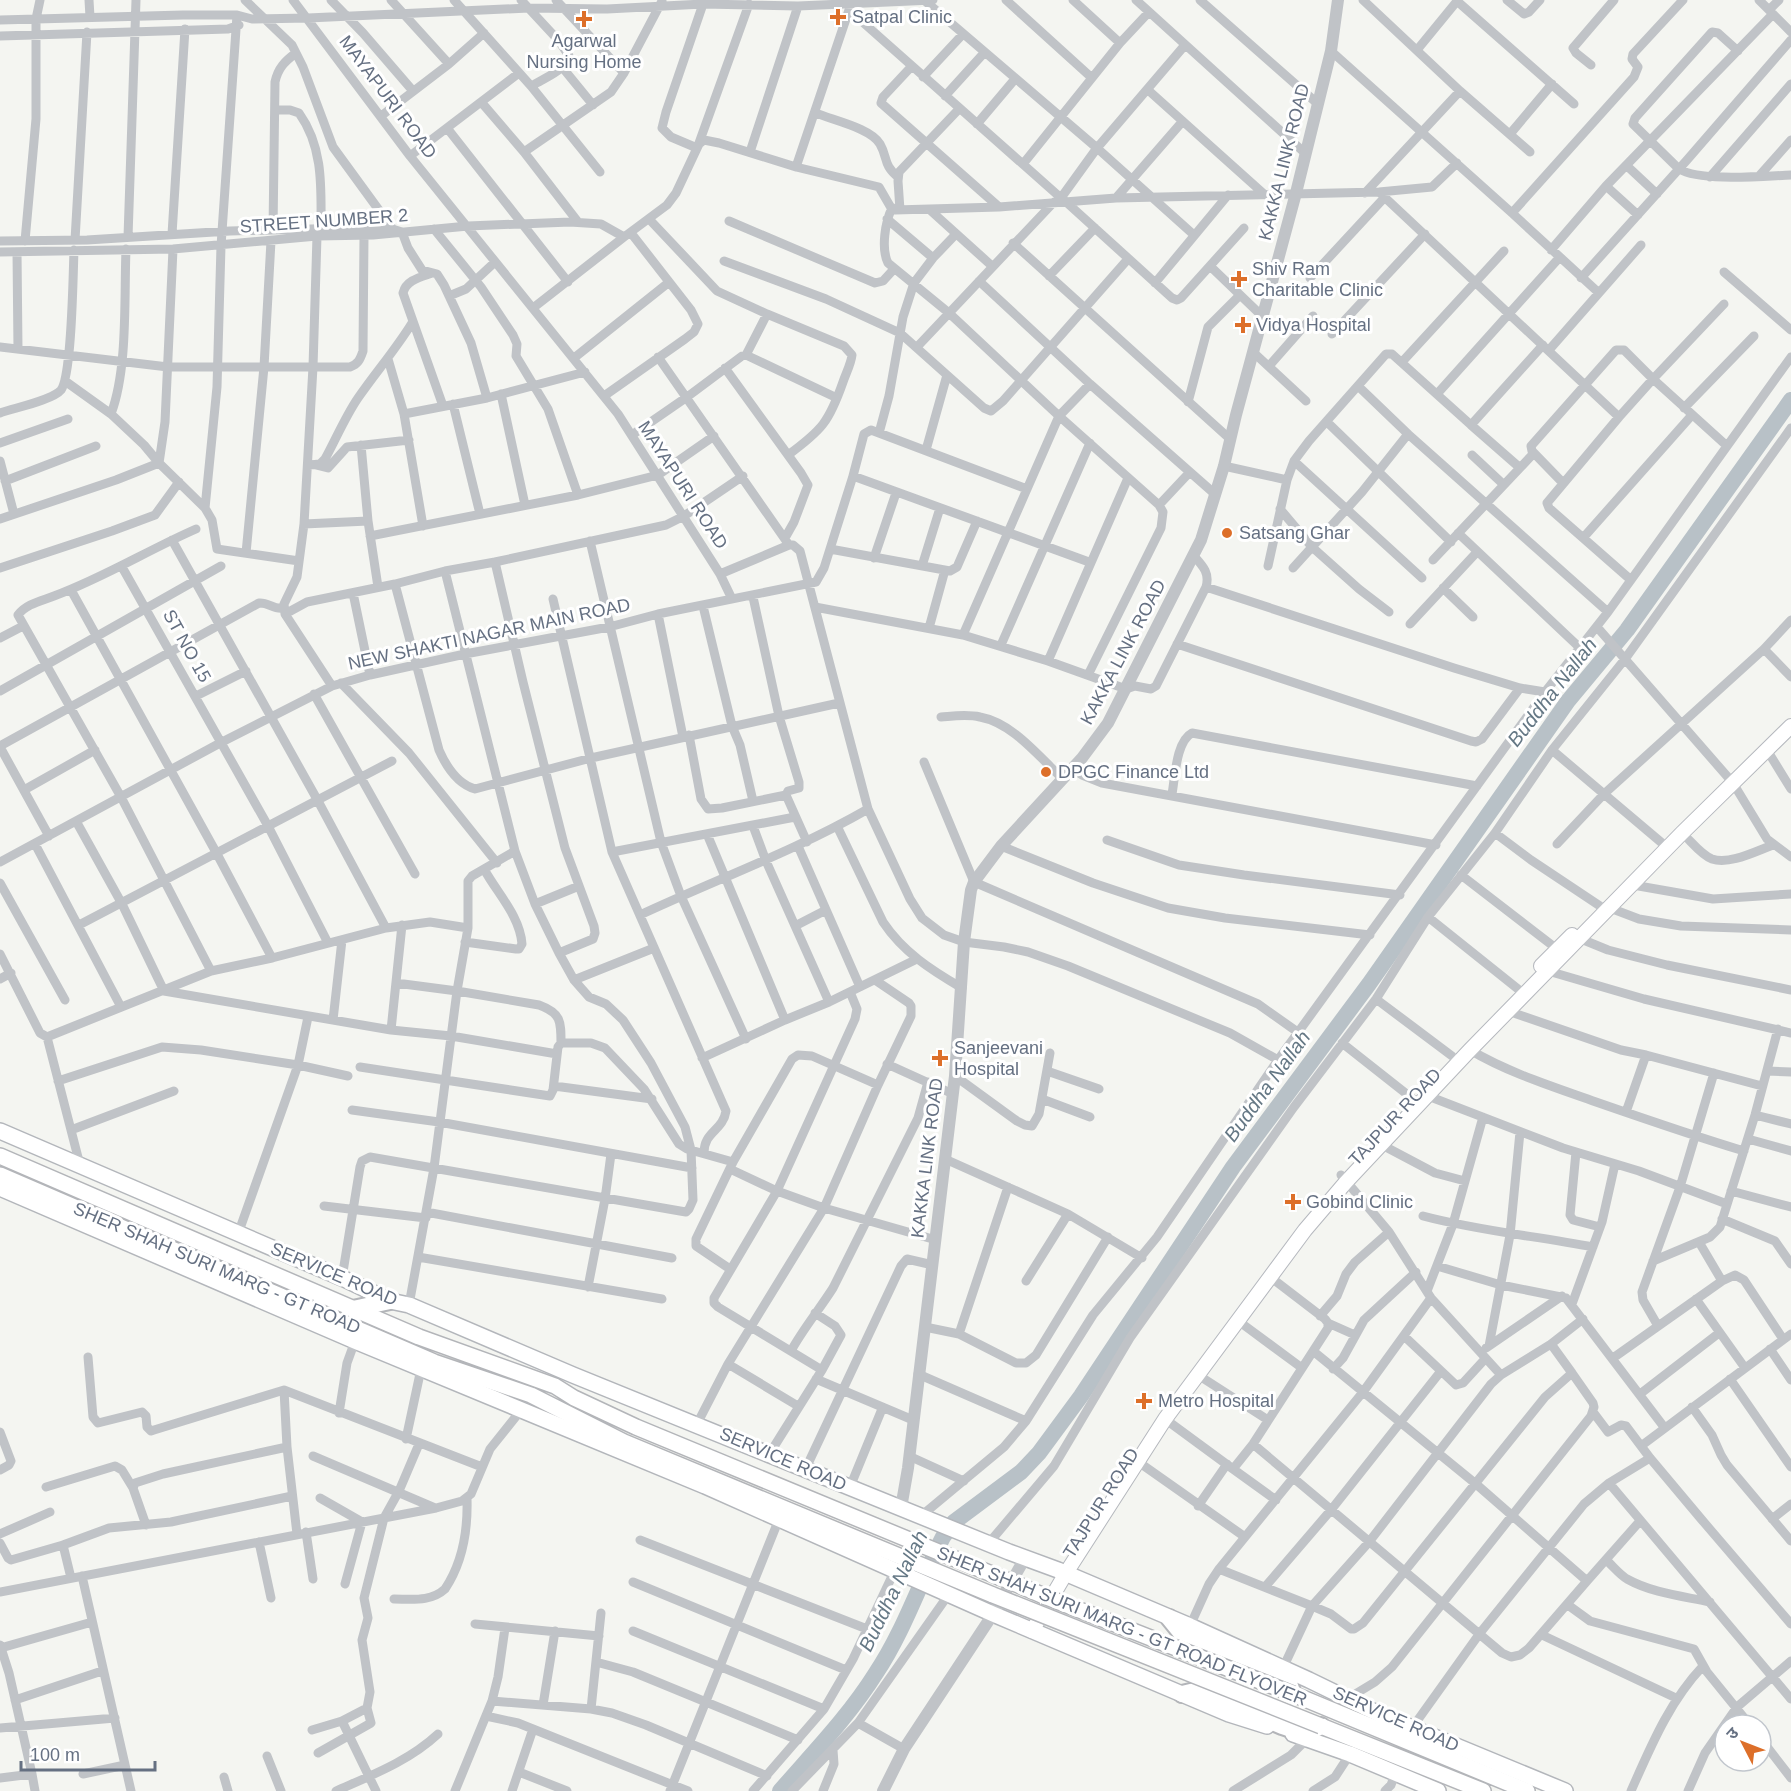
<svg xmlns="http://www.w3.org/2000/svg" width="1791" height="1791" font-family="Helvetica,'Noto Sans Devanagari',sans-serif">
	<rect width="100%" height="100%" fill="#f4f5f1"/>
	<g fill="none" stroke-linecap="round" stroke-linejoin="round">
		<path stroke="#b8c1c7" stroke-width="16" d="M780,1791C813,1753 849,1716 876,1673C904,1631 920,1582 943,1537L954,1522L1021,1472L1039,1453L1081,1396L1233,1167L1369,984L1568,701L1627,630L1791,400"/>
		<g stroke="#b5b8be" stroke-width="16">
			<path id="secondary" d="M1541,966L1572,935
				M1032,1631L1066,1573L1165,1419L1305,1230L1346,1182L1470,1050L1682,833L1791,726"/>
		</g>
		<g stroke="#b3b6bb" stroke-width="18">
			<path id="primary" d="M0,1131L342,1278L390,1301L409,1305L573,1375L1009,1552L1058,1570L1190,1626L1309,1680L1381,1715L1565,1791
				M0,1188L355,1341L705,1486L993,1614L1229,1714L1267,1726
				M1293,1734L1350,1754L1438,1791"/>
		</g>
		<g stroke="#b3b5b9" stroke-width="18">
			<path id="trunk" d="M0,1156L419,1337L555,1386L574,1398L636,1427L999,1577
				M0,1175L434,1362L531,1395L624,1442L993,1595
				M1021,1586L1044,1596
				M1293,1694L1527,1791
				M1321,1726L1483,1791"/>
		</g>
		<g stroke="#b3b5b9" stroke-width="20">
			<path id="motorway" d="M353,1309L390,1301
				M1169,1618L1182,1634L1280,1677L1290,1686L1293,1694
				M1182,1694L1199,1690L1282,1726L1306,1734L1321,1726"/>
		</g>
		<path stroke="#c0c3c7" stroke-width="9" d="M89,0L90,17
			M245,0L292,45L303,67L333,147L392,228
			M293,0L410,156L618,414L720,574L789,545H793L800,551L868,809L910,899L922,918L944,935L964,942L1004,947L1028,952L1068,966L1230,1033L1278,1060
			M331,0L363,33L413,91
			M391,0L449,64
			M454,0L531,86L600,172
			M521,0L559,41L569,56C566,70 543,79 531,86
			M556,0L624,73
			M924,0L1097,148L1194,235
			M1006,0L1092,78
			M1073,0L1120,43
			M1136,0L1306,154
			M1200,0L1318,104
			M1363,0L1460,91L1530,152
			M1507,0L1524,14L1529,12L1540,0
			M1759,0L1791,32
			M1457,1L1574,104
			M849,10L1061,198
			M1769,10L1779,0
			M0,20L183,15H237L252,19L308,18L529,8L607,9L703,4L798,6L933,0
			M0,36L228,29L239,25
			M1417,50L1458,0
			M1331,51L1512,213L1599,293
			M1738,51L1718,33L1712,32L1635,118L1633,124L1679,169C1701,182 1764,176 1791,175
			M1591,65L1576,53L1573,48L1614,0
			M562,67L593,105
			M911,67L883,97L881,103L999,207
			M923,77L963,34
			M1148,90L1264,194
			M945,96L984,53
			M482,103L524,152L578,222
			M275,110H290L299,113C324,148 321,189 321,229
			M816,113C832,120 871,128 880,144C888,158 883,165 898,177
			M381,116L449,64L484,33
			M977,124L1015,79
			M447,128L568,282
			M1510,134L1552,84
			M699,143L749,4
			M697,148L671,137L662,128L666,112L703,4
			M524,152L611,92L624,73L662,1
			M750,152L798,6
			M410,156L519,73
			M1023,164L1120,43L1149,12
			M1626,165L1657,194
			M796,167L850,7
			M1760,175L1791,140
			M1710,177L1791,84
			M1606,186L1638,215
			M1379,192L1619,417L1653,379L1727,446
			M1365,193L1460,91
			M1116,198L1182,122
			M1065,201L1172,298L1177,300L1181,298L1244,228
			M1058,202L1097,148L1185,45
			M892,208C885,222 881,249 888,263L949,313L1059,416L963,635
			M900,210L898,181L899,172L959,109
			M930,210L992,266
			M1512,213L1634,77L1638,67L1632,59L1633,54L1683,0
			M649,219L717,291L767,314L844,346L852,355C851,364 846,373 843,382C829,422 822,430 788,455
			M887,219L933,258
			M729,221L875,283L883,281L894,269
			M434,229L481,287L513,335L517,344L516,356L548,409L578,495
			M273,230L275,82C278,68 285,61 296,53
			M172,234L185,29
			M128,237L136,0
			M75,240L87,32
			M0,241L87,240L230,231L386,227L402,232L408,248L422,270L437,274L444,285L471,343L487,398
			M25,241L36,119V19L40,0
			M1013,243L1230,439
			M1551,250L1606,186L1773,14
			M0,252L173,249L317,236L373,235L468,226L570,222L601,224L624,237L667,205L676,193L699,144L704,140L719,143L796,167L879,187L890,206L895,210L999,207L1116,198L1379,192L1432,187L1457,163
			M17,252L18,349
			M724,261L826,299L900,333L984,408L991,411L1003,401L1128,259
			M1210,266L1262,316
			M1724,272L1791,330
			M432,273C421,277 406,280 403,293L443,406
			M1049,276L1095,228
			M1310,278L1385,197
			M1581,278L1687,160L1791,40
			M979,281L1090,384L1216,495
			M1155,283L1228,195
			M449,296L466,289L495,262
			M533,308L624,237
			M1332,334L1425,234
			M0,347L168,367H350C358,364 360,360 363,351L364,236
			M917,347L1054,202
			M1549,350L1641,245
			M1253,352L1306,401
			M746,355L767,314
			M658,357L789,545
			M574,358L668,283
			M388,359L404,414L423,526
			M1402,362L1504,251
			M1269,366L1313,316
			M725,368L801,473L808,485L794,522L785,538
			M65,381L111,414L144,445L159,463L205,508L212,520L217,549L299,561
			M501,394L525,505
			M1437,394L1559,258
			M604,396L685,339L694,332L698,324L691,310L631,233
			M1188,402L1208,327L1240,295
			M453,404L480,514
			M1684,408L1754,336
			M0,413C14,408 53,400 61,390C72,375 73,274 74,250
			M111,414C128,369 124,298 126,249
			M404,414L487,398L585,372
			M1619,417L1547,503L1549,508L1631,580
			M1327,422L1451,542
			M1471,425L1519,467
			M879,433L889,396L903,317L914,283L933,258L956,234
			M1408,434L1608,612
			M632,435L687,397L742,356L746,355L837,398
			M0,443L68,419
			M361,445L368,521L378,587
			M926,450L947,375
			M1472,455L1503,484
			M0,461L14,514
			M1294,461L1422,578
			M159,463L165,422L173,249
			M309,465L320,464L325,459C336,439 345,417 358,398C376,372 396,349 412,323
			M316,465L328,468L347,447L409,440
			M1224,466L1287,480
			M853,476L864,434L871,430L1027,489
			M5,481L96,446
			M1563,483L1532,451L1531,446L1616,350H1624L1653,379L1724,304
			M1159,505L1189,473
			M205,508L217,387L221,246L237,15
			M1280,509L1312,547L1359,589L1389,612
			M0,519L116,480L159,463
			M304,524L368,521
			M196,529C148,550 103,578 54,596C41,601 26,604 18,615L121,797L211,971
			M1458,533L1579,647
			M370,536L578,495L658,475L714,436
			M1583,538L1692,415
			M172,540L318,801L386,928
			M590,541L661,842L681,896L746,1039
			M830,549L950,571L957,567L977,521
			M246,553L264,367L271,241
			M874,558L896,493
			M1433,560L1534,453
			M495,562L523,682L565,848L594,926L595,933L593,939L559,953
			M922,566L940,508
			M1268,566L1287,480L1294,461L1309,441L1386,354H1392L1471,425L1543,345
			M122,567L268,826L328,943
			M0,568L112,531L155,515L179,482
			M1293,568L1362,492L1408,434L1358,386
			M720,574L732,599
			M395,584L439,750C446,766 458,784 475,789L591,758L839,703
			M1206,587L1454,668L1520,688L1545,692
			M1443,588L1473,617
			M71,590L217,854L272,958
			M353,593L370,675
			M753,597L779,716L799,782V788L788,791L786,795L807,842
			M553,599L612,852L726,1111C723,1131 704,1131 704,1153
			M703,606L732,726L740,745L753,801
			M815,607L963,635L1048,661L1126,689L1135,686L1151,689L1156,686L1206,587C1210,573 1203,566 1194,556
			M285,614L284,604L297,577L304,524L313,367L317,236
			M658,614L683,737
			M1410,624L1477,552
			M1597,627L1733,783L1767,839L1791,857
			M929,628L945,570
			M0,638L23,626
			M1177,644L1471,741L1476,742L1482,739L1520,688
			M1001,645L1090,443
			M1764,649L1791,677
			M1048,661L1128,478
			M1088,675L1161,528L1163,512L1159,505L1059,416L1090,384
			M341,683L409,753L497,863
			M332,686L285,614L307,602L395,584L445,571L495,562L666,525L684,516L743,476
			M0,691L221,566
			M314,694L415,874
			M196,696L246,671
			M941,717C954,716 967,714 980,717C1013,723 1039,757 1063,779
			M689,735L701,799L708,809L722,808L786,795
			M0,746L259,603C268,602 274,610 283,608
			M0,747L49,836
			M1552,750L1662,843
			M1767,750L1791,789
			M924,762L974,882L1258,1004L1299,1033
			M1072,769L1082,775L1102,783L1436,845
			M24,790L95,750
			M1172,794C1175,778 1176,741 1192,733L1477,786
			M76,821L122,904L164,991L391,1030L451,1036L557,1054
			M753,826L766,861L829,1002
			M837,826L883,922C903,952 931,970 962,988
			M1495,833L1531,860L1600,906
			M1682,833C1691,841 1701,855 1712,859C1730,865 1756,851 1773,845
			M707,834L785,1020
			M1107,840L1179,865L1244,875L1400,895
			M35,844L121,1007
			M1557,844L1604,794L1764,649L1791,620
			M798,846L860,987
			M1001,846L1093,883L1168,908L1225,918L1370,935
			M612,852L795,817
			M0,862L222,742L332,686L370,675L465,654L609,627L658,614L816,582L824,568L853,476L1089,562
			M1461,875L1557,949
			M0,883L65,1000
			M1633,885L1713,899L1791,894
			M535,904L579,886
			M1610,908L1639,919L1681,926L1791,930
			M640,915C717,879 795,851 868,809
			M1428,917L1518,989
			M79,925L392,761
			M795,926L826,910
			M1581,939L1608,950L1667,965L1791,990
			M465,942L516,949H519L522,944C520,916 497,893 484,869
			M0,954L40,1033L47,1037L211,971L272,958L386,928L430,922L468,928
			M1548,971L1644,999L1791,1033
			M0,979L11,973
			M574,980L654,948
			M396,983L457,991L539,1005C561,1013 561,1021 561,1043
			M1376,999L1452,1056
			M1508,1011L1621,1050L1646,1055
			M333,1020L342,940
			M391,1030L402,925
			M47,1037L80,1165
			M1342,1043L1413,1099
			M1470,1050C1509,1073 1554,1087 1596,1102C1645,1119 1694,1136 1744,1151
			M702,1058L785,1020L829,1002L917,959
			M887,1064L953,1094
			M360,1067L550,1096L553,1090L558,1047L561,1043H591L605,1048L644,1089L679,1144L687,1149L733,1162
			M1047,1071L1099,1089
			M1767,1071L1791,1072
			M955,1076L1017,1121L1025,1125L1032,1126L1039,1114L1050,1053
			M58,1081L162,1047L201,1050L298,1065L348,1076
			M554,1086L652,1099
			M1428,1096L1563,1148L1639,1171L1727,1204
			M1042,1099L1090,1117
			M352,1110L439,1122L692,1168
			M1626,1112L1646,1055L1762,1086
			M1755,1115L1791,1124
			M71,1130L174,1091
			M1748,1139L1791,1151
			M1382,1145L1435,1173L1465,1181
			M1576,1152L1570,1215L1573,1220L1600,1227
			M945,1159L1068,1214L1142,1258
			M730,1169L777,1191L824,1208L936,1240
			M1731,1191L1791,1207
			M324,1206L426,1218
			M426,1212L672,1258
			M1423,1216C1479,1231 1536,1236 1593,1247
			M1722,1219L1775,1241L1791,1264
			M238,1234L298,1065L308,1017
			M1699,1242L1722,1281
			M418,1257L662,1299
			M1653,1261L1710,1237L1720,1227L1755,1115L1778,1029
			M1437,1266L1501,1285L1566,1298L1664,1427
			M730,1269L696,1246V1239L733,1162L792,1059L798,1055L812,1056L878,1085
			M342,1278L360,1167L362,1161L370,1157L680,1211L686,1212L689,1209L693,1200L691,1150L685,1127L651,1063L623,1020L606,1004L589,997L574,980L559,953L535,904L515,851L445,571
			M1026,1281L1068,1214
			M588,1287L605,1199L611,1154
			M1427,1291L1453,1224L1483,1117
			M1431,1298L1501,1375
			M1696,1299L1745,1368
			M1572,1304L1602,1222L1615,1164
			M409,1305L434,1168L457,991L468,928V881L472,876L515,851
			M1320,1316L1337,1296L1346,1274L1355,1262L1389,1232
			M1237,1320L1302,1368
			M1328,1323L1355,1335
			M1658,1326L1643,1300L1642,1292L1680,1187L1714,1073
			M925,1327L959,1334L1016,1363H1026L1036,1355L1108,1237
			M959,1334L1008,1187
			M1404,1336L1456,1385L1463,1383L1485,1359
			M1489,1346L1510,1235L1520,1132
			M1486,1348L1562,1296
			M1770,1349L1791,1380
			M791,1351C803,1329 819,1310 833,1288L918,1118L928,1082
			M88,1357L93,1417L98,1423L142,1412L146,1416L147,1427L151,1431L154,1430L284,1390L482,1467
			M1613,1358L1722,1281L1735,1275L1744,1280L1783,1339
			M728,1364L798,1406
			M1333,1369L1343,1358L1364,1320L1416,1272
			M822,1370L718,1307L714,1303V1298L777,1191L855,1019L857,1009L850,992
			M918,1374L1026,1421
			M1198,1375L1268,1420
			M816,1379L913,1420
			M1730,1379L1791,1467
			M284,1390L287,1447L297,1534
			M1640,1394L1719,1333
			M1692,1407L1712,1435L1721,1455L1727,1465L1791,1541
			M1593,1412L1608,1432L1621,1425L1626,1426L1650,1458L1702,1520L1791,1624
			M339,1413L347,1363L355,1341
			M1165,1419L1233,1469L1253,1444L1328,1328V1323L1325,1319L1269,1276
			M697,1424L728,1364L824,1208L878,1085L911,1016V1006L909,1003L875,980
			M0,1432L11,1461L9,1465L0,1470
			M406,1439L421,1369
			M1253,1444L1502,1653L1511,1657L1520,1655L1529,1648L1587,1581L1476,1484L1313,1351
			M1641,1446L1791,1334
			M770,1453L822,1370L841,1335L835,1326L815,1313
			M313,1456L435,1508
			M909,1456L964,1481
			M1137,1461L1245,1537
			M806,1468L901,1266L907,1259L933,1265
			M1233,1469L1276,1500
			M1609,1483L1791,1699
			M46,1487L115,1466L122,1470L133,1488
			M850,1487L882,1409
			M320,1498L362,1522L345,1584
			M1198,1506L1227,1464
			M921,1516L1004,1447L1026,1421L1093,1315L1157,1237L1278,1060L1545,692L1608,612L1791,357
			M1772,1519L1791,1504
			M146,1525L133,1488L135,1483L163,1474L287,1447
			M306,1532L313,1579
			M0,1534L50,1512
			M640,1540L867,1629
			M259,1542L271,1598
			M0,1543L8,1558L11,1560L63,1545L71,1578
			M988,1544L1054,1466L1130,1338L1294,1107L1376,999L1428,917L1495,833L1552,750L1625,659L1791,428
			M63,1545L109,1528L171,1522L292,1496
			M1606,1560C1613,1566 1619,1574 1627,1579C1652,1593 1682,1596 1710,1602
			M1219,1569L1312,1606L1369,1542L1491,1384L1501,1375L1551,1344L1583,1319
			M82,1576L131,1791
			M1587,1581L1640,1521
			M633,1582L846,1670
			M1265,1587L1331,1510L1441,1371
			M0,1592L436,1508L462,1501L471,1494L490,1449L522,1409
			M394,1599C412,1599 431,1602 445,1589C463,1562 468,1531 467,1498
			M1568,1605L1590,1621L1694,1649L1707,1672L1750,1725
			M475,1624L599,1636
			M1190,1626L1209,1584L1219,1569L1363,1392L1431,1298L1389,1232L1341,1175
			M633,1631L824,1709
			M1542,1635L1676,1698
			M0,1645L9,1673L32,1774
			M1,1648L92,1622
			M596,1662L633,1672L798,1740
			M1283,1668L1312,1606L1331,1614L1351,1629H1354L1363,1623L1545,1397L1572,1373L1551,1344
			M1347,1699L1375,1682L1392,1667L1591,1416L1594,1407L1593,1403L1572,1373
			M15,1700L102,1671
			M492,1701L591,1709L612,1713L646,1725L767,1776
			M543,1705L555,1631
			M591,1709L601,1613
			M486,1716L518,1723L688,1791
			M342,1721L376,1791
			M858,1723L904,1749
			M0,1728L115,1718
			M1412,1728L1480,1633L1584,1504L1609,1483L1650,1458
			M312,1730L342,1721L367,1708
			M1761,1739L1791,1778
			M318,1753L371,1723L367,1708L370,1692L362,1640L368,1618L364,1598L384,1518L399,1491L419,1444
			M267,1756L281,1791
			M519,1772L567,1791
			M83,1774L125,1765
			M224,1777L228,1791
			M0,1778L32,1774L35,1791
			M336,1791C372,1775 409,1761 438,1734
			M455,1791L492,1701L498,1677L505,1628
			M512,1791L533,1729
			M670,1791L779,1519
			M753,1791L824,1709L853,1659L895,1570
			M792,1791L858,1723L949,1594
			M823,1791L834,1764L833,1750
			M1233,1791L1291,1755L1307,1739
			M1313,1791L1335,1777L1350,1754
			M1385,1791L1391,1785L1395,1774
			M1631,1791C1651,1746 1669,1702 1703,1666
			M1688,1791L1705,1753L1737,1707L1791,1661"/>
		<path stroke="#c0c3c7" stroke-width="12" d="M901,1508L908,1468L955,1076L964,942L971,890L974,882L1001,846L1082,758L1108,723L1201,540L1224,466L1236,415L1296,193L1331,51L1338,0
			M883,1791L904,1749L993,1614L1025,1558"/>
		<use href="#secondary" stroke="#fff" stroke-width="14"/>
		<use href="#primary" stroke="#fff" stroke-width="15"/>
		<use href="#trunk" stroke="#fff" stroke-width="15"/>
		<use href="#motorway" stroke="#fff" stroke-width="16"/>
		<g stroke="#b3b5b9" stroke-width="18" stroke-linecap="butt">
			<path id="trunk-bridge" d="M999,1577L1021,1586
				M993,1595L1321,1726
				M1044,1596L1293,1694"/>
		</g>
		<use href="#trunk-bridge" stroke="#fff" stroke-width="15"/>
	</g>
	<g fill="#dd6f29" stroke="#fff" stroke-width="2">
		<path d="M835 8h6v6h6v6h-6v6h-6v-6h-6v-6h6z"/>
		<path d="M581 10h6v6h6v6h-6v6h-6v-6h-6v-6h6z"/>
		<path d="M1236 270h6v6h6v6h-6v6h-6v-6h-6v-6h6z"/>
		<path d="M1240 316h6v6h6v6h-6v6h-6v-6h-6v-6h6z"/>
		<circle cx="1227" cy="533" r="6"/>
		<circle cx="1046" cy="772" r="6"/>
		<path d="M937 1049h6v6h6v6h-6v6h-6v-6h-6v-6h6z"/>
		<path d="M1290 1193h6v6h6v6h-6v6h-6v-6h-6v-6h6z"/>
		<path d="M1141 1392h6v6h6v6h-6v6h-6v-6h-6v-6h6z"/>
	</g>
	<g text-anchor="middle" dominant-baseline="central" stroke-width="6" stroke-linejoin="round" paint-order="stroke">
		<g font-size="18" fill="#657082" stroke="#fff" text-anchor="start">
			<text x="852" y="17">Satpal Clinic</text>
			<text x="584" y="41" text-anchor="middle">Agarwal<tspan x="584" dy="21">Nursing Home</tspan></text>
			<text x="1252" y="269">Shiv Ram<tspan x="1252" dy="21">Charitable Clinic</tspan></text>
			<text x="1256" y="325">Vidya Hospital</text>
			<text x="1239" y="533">Satsang Ghar</text>
			<text x="1058" y="772">DPGC Finance Ltd</text>
			<text x="954" y="1048">Sanjeevani<tspan x="954" dy="21">Hospital</tspan></text>
			<text x="1306" y="1202">Gobind Clinic</text>
			<text x="1158" y="1401">Metro Hospital</text>
		</g>
		<g font-size="18" fill="#657082" stroke="#fff">
			<text transform="translate(388 97) rotate(53)">MAYAPURI ROAD</text>
			<text transform="translate(1284 162) rotate(-76)">KAKKA LINK ROAD</text>
			<text transform="translate(324 221) rotate(-4)">STREET NUMBER 2</text>
			<text transform="translate(683 485) rotate(57)">MAYAPURI ROAD</text>
			<text transform="translate(489 634) rotate(-12)">NEW SHAKTI NAGAR MAIN ROAD</text>
			<text transform="translate(187 646) rotate(61)">ST NO 15</text>
			<text transform="translate(1123 652) rotate(-62)">KAKKA LINK ROAD</text>
			<text transform="translate(1395 1117) rotate(-47)">TAJPUR ROAD</text>
			<text transform="translate(927 1158) rotate(-83)">KAKKA LINK ROAD</text>
			<text transform="translate(217 1268) rotate(23)">SHER SHAH SURI MARG - GT ROAD</text>
			<text transform="translate(334 1274) rotate(23)">SERVICE ROAD</text>
			<text transform="translate(783 1459) rotate(23)">SERVICE ROAD</text>
			<text transform="translate(1101 1503) rotate(-58)">TAJPUR ROAD</text>
			<text transform="translate(1122 1626) rotate(22)">SHER SHAH SURI MARG - GT ROAD FLYOVER</text>
			<text transform="translate(1396 1719) rotate(24)">SERVICE ROAD</text>
		</g>
		<g font-size="20" font-style="italic" fill="#657885" stroke="#fff">
			<text transform="translate(1552 692) rotate(-52)">Buddha Nallah</text>
			<text transform="translate(1267 1086) rotate(-54)">Buddha Nallah</text>
			<text transform="translate(893 1591) rotate(-64)">Buddha Nallah</text>
		</g>
	</g>
	<g transform="translate(1743 1743) rotate(312)"><circle r="28" fill="#ffffff" stroke="#c1c6cd" stroke-width="1.5"/>
	<path d="M0-4.5L10 22L0 15L-10 22Z" fill="#dd6f29"/>
	<text y="-9" font-size="16" font-weight="bold" text-anchor="middle" fill="#657082">उ</text>
	</g>
	<path d="M21 1761v9h134v-9" fill="none" stroke="#657082" stroke-width="3"/>
	<text x="30" y="1761" font-size="18" fill="#657082" stroke="#ffffff" stroke-width="4.5" paint-order="stroke">100 m</text>
</svg>
